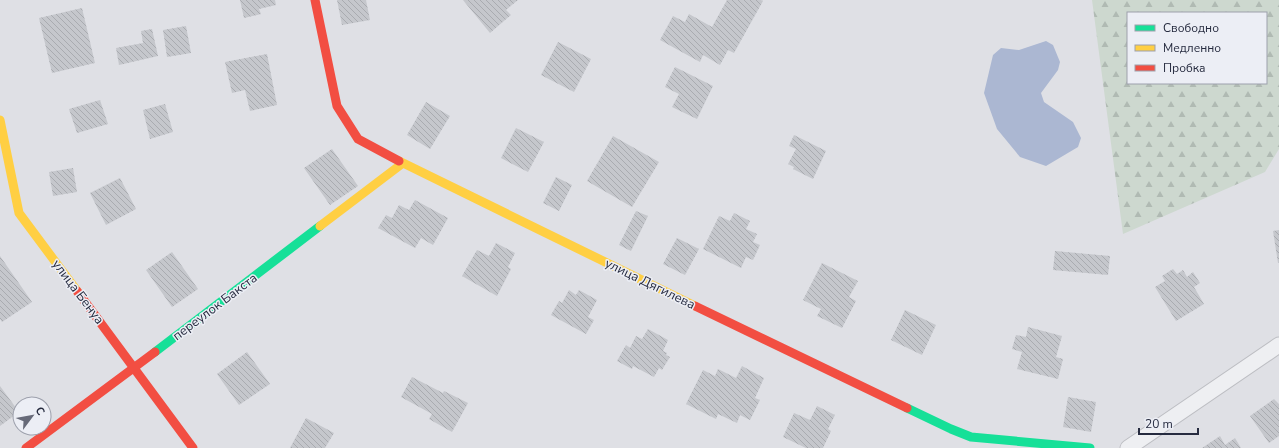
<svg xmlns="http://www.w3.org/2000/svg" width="1279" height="448" font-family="'Nunito Sans',sans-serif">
	<defs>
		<pattern id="forest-firs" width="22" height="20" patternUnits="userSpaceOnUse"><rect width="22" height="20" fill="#cdd8cf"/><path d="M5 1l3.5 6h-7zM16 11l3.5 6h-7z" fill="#b0bab3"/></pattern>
		<pattern id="building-back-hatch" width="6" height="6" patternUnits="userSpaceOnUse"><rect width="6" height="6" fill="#c5c7cc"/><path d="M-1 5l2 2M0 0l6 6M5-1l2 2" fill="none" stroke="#a9abb0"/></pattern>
	</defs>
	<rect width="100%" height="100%" fill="#dfe0e5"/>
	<path fill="url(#forest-firs)" fill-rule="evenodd" d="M1092,0H1279V149L1265,172L1123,234ZM1128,13H1266V83H1128Z"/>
	<path fill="#abb7d2" d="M1046,41L1053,45L1060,62L1058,70L1041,93L1044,102L1073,122L1081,138L1078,147L1046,166L1020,157L997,129L984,93L993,55L1001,48L1019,50Z"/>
	<path fill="url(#building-back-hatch)" d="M240,0H275L276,5L259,9L261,14L244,18Z
		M337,0H366L370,20L342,25Z
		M463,0H518L506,10L511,15L490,33Z
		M727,0H761L763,1L734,53L728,50L720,65L703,55L700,62L660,40L673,16L685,22L689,14L712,27Z
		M82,8L95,63L52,73L39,18Z
		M186,26L191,53L167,57L163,30Z
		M152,29L158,56L119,65L116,48L143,43L141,31Z
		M558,42L591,59L574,92L541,75Z
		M267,54L277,105L250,111L245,90L232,93L225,62Z
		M675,67L713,86L697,119L672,107L679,94L665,87Z
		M100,100L108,124L77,133L69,109Z
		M426,102L450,116L430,149L407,135Z
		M165,104L173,132L150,139L143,110Z
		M516,128L544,142L528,172L501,158Z
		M794,135L826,151L813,179L793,169L794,167L788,164L796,149L789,146Z
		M613,136L659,162L632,207L587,181Z
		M332,149L358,186L330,205L304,168Z
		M73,168L77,192L53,196L49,172Z
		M556,177L572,185L559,211L543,203Z
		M120,178L136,209L106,225L90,193Z
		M415,200L448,218L433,245L421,238L415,248L378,228L386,215L392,218L399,205L409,210Z
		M636,211L648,216L631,251L619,245Z
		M734,213L750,221L746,229L757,234L753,242L760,245L753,260L746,257L741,268L703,249L719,216L730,221Z
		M1279,230V263H1278L1273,231Z
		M677,238L699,249L685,275L663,264Z
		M496,243L515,253L508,267L511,269L497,296L462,276L477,250L489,256Z
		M1055,251L1110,256L1108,275L1053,270Z
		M172,252L198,289L172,307L146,270Z
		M0,256L32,302L2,322L0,319Z
		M822,263L858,281L849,297L856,301L842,328L817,316L821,309L803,300Z
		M1173,269L1177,274L1183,270L1187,277L1193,272L1200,283L1194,287L1204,304L1176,321L1155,287L1165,281L1162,276Z
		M569,290L576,295L579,290L597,300L588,317L594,320L586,334L551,315L559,301L562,303Z
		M905,310L936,325L922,355L891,340Z
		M1028,327L1062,336L1056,357L1063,359L1058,379L1017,369L1022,352L1012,349L1016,335L1026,337Z
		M648,329L668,340L663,351L667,353L666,355L670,357L662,370L659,368L654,377L633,366L632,369L617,361L626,345L630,348L636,336L642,339Z
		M247,352L270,384L239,405L217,374Z
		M742,366L764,378L755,398L760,400L750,420L740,415L737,423L718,414L716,419L686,404L703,370L715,376L718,369L736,378Z
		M412,377L443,393L444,391L468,403L452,432L429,419L432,414L401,397Z
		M0,386L19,412L0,426Z
		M1068,397L1096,402L1091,432L1063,427Z
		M1274,399L1279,404V436L1269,443L1250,416Z
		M817,406L835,415L828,429L831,431L823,448H806L783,437L794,413L810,420Z
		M306,418L334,433L325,448H290Z
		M1220,436L1225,445L1235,438L1241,448H1202Z"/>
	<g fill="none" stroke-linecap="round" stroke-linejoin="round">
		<g stroke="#bdbec3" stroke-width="17">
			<path id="street" d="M1128,448L1279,345"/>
		</g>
		<use href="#street" stroke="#eeeff2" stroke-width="15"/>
		<path stroke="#16e098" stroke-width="9" d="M155,352L320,226
			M907,408L951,429L971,437L1090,448"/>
		<path stroke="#ffcf43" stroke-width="9" d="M0,120L19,213L77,291
			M399,161L695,306
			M320,226L403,163"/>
		<path stroke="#f24e42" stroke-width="9" d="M315,0L337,106L358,139L399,161
			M77,291L193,448
			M695,306L907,408
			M26,448L155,352"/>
	</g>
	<g text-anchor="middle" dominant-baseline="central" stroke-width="3" stroke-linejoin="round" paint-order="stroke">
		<g font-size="13" fill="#262b3f" stroke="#eceef5">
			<text transform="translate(650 284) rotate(26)">улица Дягилева</text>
			<text transform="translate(78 292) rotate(53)">улица Бенуа</text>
			<text transform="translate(215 307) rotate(-37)">переулок Бакста</text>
		</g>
	</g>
	<rect x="1127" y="12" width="140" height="72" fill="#eceef5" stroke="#9da0ac"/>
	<rect x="1135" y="25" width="20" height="6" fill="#16e098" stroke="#9da0ac"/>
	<text x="1163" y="32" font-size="12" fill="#262b3f">Свободно</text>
	<rect x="1135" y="45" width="20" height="6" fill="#ffcf43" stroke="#9da0ac"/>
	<text x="1163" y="52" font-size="12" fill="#262b3f">Медленно</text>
	<rect x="1135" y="65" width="20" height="6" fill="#f24e42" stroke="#9da0ac"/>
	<text x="1163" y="72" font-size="12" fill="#262b3f">Пробка</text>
	<g transform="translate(32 416) rotate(58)"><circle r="19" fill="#eceef5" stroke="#9da0ac"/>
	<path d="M0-3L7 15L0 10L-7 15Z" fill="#676a79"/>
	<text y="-6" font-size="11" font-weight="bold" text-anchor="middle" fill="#262b3f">С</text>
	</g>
	<path d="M1139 428v6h59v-6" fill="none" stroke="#262b3f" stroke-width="2"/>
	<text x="1145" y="428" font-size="12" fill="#262b3f" stroke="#eceef5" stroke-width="3" paint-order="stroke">20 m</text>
</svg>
